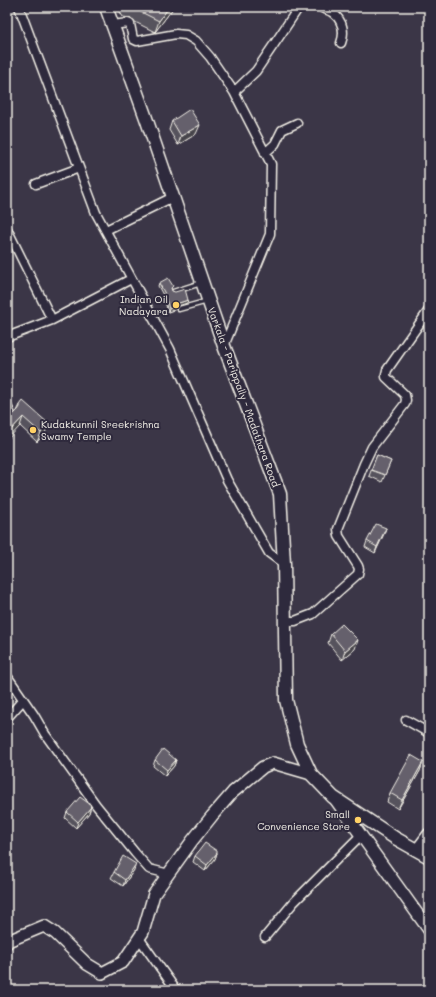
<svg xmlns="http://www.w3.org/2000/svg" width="436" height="997" font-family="Mali,sans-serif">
	<rect width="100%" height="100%" fill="#3b3647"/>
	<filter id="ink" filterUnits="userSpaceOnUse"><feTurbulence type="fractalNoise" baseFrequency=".025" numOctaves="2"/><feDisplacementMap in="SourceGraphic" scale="8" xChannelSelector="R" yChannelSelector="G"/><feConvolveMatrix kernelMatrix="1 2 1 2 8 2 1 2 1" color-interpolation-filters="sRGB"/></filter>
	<g filter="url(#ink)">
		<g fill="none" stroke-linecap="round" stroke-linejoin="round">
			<g stroke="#f4f1e8" stroke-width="7">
				<path id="lane" d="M173,292L201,283
					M179,309L208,301"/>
			</g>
			<g stroke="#f4f1e8" stroke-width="11">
				<path id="street" d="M19,7L96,213L170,349L227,480L269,553L284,564
					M321,7C325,10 330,10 333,13C343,21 345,32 341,43
					M113,25L128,23L130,24L133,39L137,41L176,34L186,35L196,41L210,57L234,92L271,164L270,234L224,346
					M234,92L256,71L279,37L299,7
					M265,153L275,144L282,130L297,123
					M36,184L79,168
					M7,229L52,320
					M106,230L173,197
					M7,337L52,320L131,279
					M7,406L11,415L7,419
					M285,621H295L313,614L358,574L359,569L358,566L339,536L338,529L364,464L372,447L405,404L406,400L405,395L386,377V374L387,370L429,310
					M7,676L34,715L45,734L96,805L135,853L149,869L169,874
					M7,718L23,700
					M406,720L429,733
					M265,937L294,902L361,835
					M139,938L176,990"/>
			</g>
			<g stroke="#f4f1e8" stroke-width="14">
				<path id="secondary" d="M335,799L429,930
					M417,850L429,834
					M7,943L8,941L44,926L55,933L87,964L102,973L123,962L143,932L154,894L192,841L212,816L233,792L263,767L273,763L311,774"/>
			</g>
			<g stroke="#f4f1e8" stroke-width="15">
				<path id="primary" d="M106,7L146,118L224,346L280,494L284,564L286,700L297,744L311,774L333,797L395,838L429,857"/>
			</g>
			<use href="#lane" stroke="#2f2a3d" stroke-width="4"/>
			<use href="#street" stroke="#2f2a3d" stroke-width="8"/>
			<use href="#secondary" stroke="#2f2a3d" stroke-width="11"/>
			<use href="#primary" stroke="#2f2a3d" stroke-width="12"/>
		</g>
		<path fill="#57535d" stroke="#f4f1e8" d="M117,7H174L155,32L135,22L134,20L130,18L123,17Z
			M172,121L196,134L178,145L169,130Z
			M159,283L172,289H171L172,291L187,303L178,306L176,309L168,312L163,295L158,286Z
			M20,405L45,433L37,442L20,426L14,414L17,411Z
			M377,455L391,461L382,482L369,476Z
			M386,528L375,553L365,547L367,541Z
			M331,634L355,649L342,660L328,643Z
			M155,760H176L174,766L165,776L153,766Z
			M423,762L420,771L398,809L387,802L390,793Z
			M90,806L89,813L76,828L65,818L67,812Z
			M217,853L215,859L205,871L193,862L195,856Z
			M134,870L123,886L111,878L114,872Z"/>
		<path fill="#47444c" stroke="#f4f1e8" d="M169,7H174L155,32L159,21Z
			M200,125L196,134L178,145L181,136Z
			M188,300L187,303L178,306L176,309L168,312L169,309L179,303Z
			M23,417L20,426L7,440V434Z
			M49,424L45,433L37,442L41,433Z
			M386,528L384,534L375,553L377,547Z
			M358,640L355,649L342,660L345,651Z
			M176,760L174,766L165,776L167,770Z
			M423,762L420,771L398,809L402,800Z
			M91,807L89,813L76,828L78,822Z
			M217,853L215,859L205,871L207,865Z
			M136,864L134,870L123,886L125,880Z"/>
		<path fill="#65616c" stroke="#f4f1e8" d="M135,7H169L159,21L139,11L138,9Z
			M190,109L200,125L181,136L172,121Z
			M168,278L173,286L171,288L172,291L175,292L185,289L188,300L179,303L177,306L169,309L164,292L159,283Z
			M23,401L49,424L41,433L23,417L7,434V418L10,415L14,414L18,410L20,407V405Z
			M377,455L391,461L385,475L371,470Z
			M376,524L386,528L377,547L367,541Z
			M342,624L358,640L345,651L331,634Z
			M163,749L176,760L167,770L155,760Z
			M411,755L423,762L402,800L390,793Z
			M80,797L91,805L90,806L91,807L78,822L67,812Z
			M205,843L217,851V853L207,865L195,856Z
			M123,856L136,864L125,880L114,872Z"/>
	</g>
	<g fill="#ffd166" stroke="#2f2a3d" stroke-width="1.5">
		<circle cx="176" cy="305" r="4"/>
		<circle cx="33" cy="430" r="4"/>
		<circle cx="358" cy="820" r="4"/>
	</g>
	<g text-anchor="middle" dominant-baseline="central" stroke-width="4" stroke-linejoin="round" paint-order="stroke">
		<g font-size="10" fill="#f4f1e8" stroke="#2f2a3d" text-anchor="end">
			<text x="168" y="299">Indian Oil<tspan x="168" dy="12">Nadayara</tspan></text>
			<text x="41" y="424" text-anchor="start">Kudakkunnil Sreekrishna<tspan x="41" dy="12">Swamy Temple</tspan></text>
			<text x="350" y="814">Small<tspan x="350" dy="12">Convenience Store</tspan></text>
		</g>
		<g font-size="10" fill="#f4f1e8" stroke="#2f2a3d">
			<text transform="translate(244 397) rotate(70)">Varkala - Parippally - Madathara Road</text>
		</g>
	</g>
	<rect width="436" height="997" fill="none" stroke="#2f2a3d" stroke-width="24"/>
	<rect x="12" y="12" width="412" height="973" fill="none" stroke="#f4f1e8" stroke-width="1.5" filter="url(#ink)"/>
</svg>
